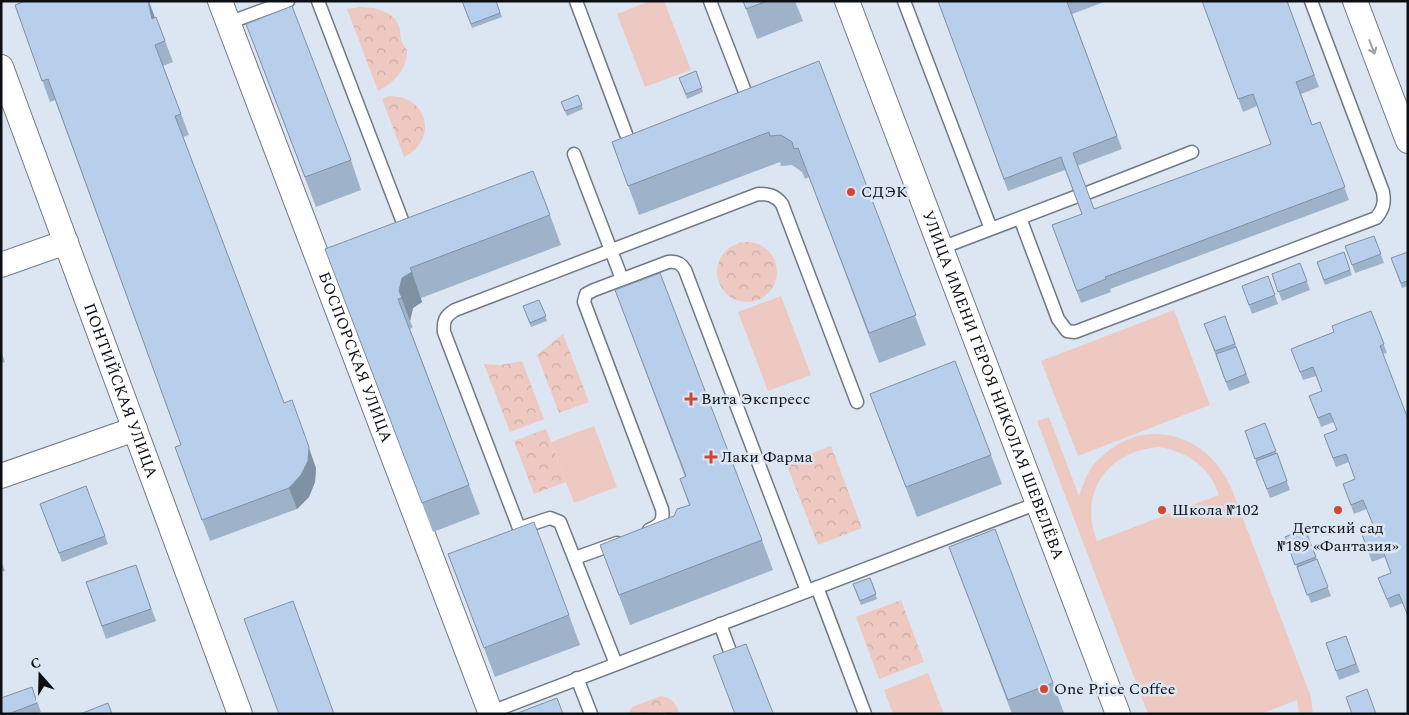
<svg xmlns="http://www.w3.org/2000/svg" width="1409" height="715" font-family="Spectral,serif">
	<defs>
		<pattern id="park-crowns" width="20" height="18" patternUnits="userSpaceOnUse" patternTransform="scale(1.25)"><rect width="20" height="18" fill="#eec9c2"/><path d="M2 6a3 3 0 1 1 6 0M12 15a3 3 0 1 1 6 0" fill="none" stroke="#cbaca6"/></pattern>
	</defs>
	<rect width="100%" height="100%" fill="#dce6f2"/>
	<path fill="url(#park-crowns)" d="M359,7C372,7 392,10 398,24C403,33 397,37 407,50C407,70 395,82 378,91L347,9Z
		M389,96C428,95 439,140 404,157L382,99Z
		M717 272a30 30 0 1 1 60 0a30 30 0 1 1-60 0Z
		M563,334L589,402L559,413L537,355Z
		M522,361L544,419L510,432L484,364L500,365Z
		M546,429L566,482L534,494L514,441Z
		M831,446L862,528L818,545L786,463Z
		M901,600L924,662L879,679L856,617Z
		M661,696C672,698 677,703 679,714H628L632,707Z"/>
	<path fill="#eec9c2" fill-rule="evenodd" d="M650,1H664L691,70L645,87L617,14Z
		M781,296L811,375L768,391L738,312Z
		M1174,310L1210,405L1078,456L1041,361Z
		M1049,417L1079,496C1084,482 1089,467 1101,457C1147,414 1210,435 1232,490L1311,697L1313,714H1299L1297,700L1261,714H1148L1037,421ZM1159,447C1188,452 1210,467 1219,495L1097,541C1078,492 1108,451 1159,447Z
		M594,426L617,487L574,503L551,442Z
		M928,673L944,714H893L884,690Z"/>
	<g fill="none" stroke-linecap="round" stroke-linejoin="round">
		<g stroke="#707984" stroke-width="15">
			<path id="service" d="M318,1L402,220
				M576,1L626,134
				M710,1L744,89
				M904,1L991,229
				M228,23L288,1
				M574,154L622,279
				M1087,193L1192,152
				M1020,218L1058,319L1067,331L1075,332L1376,218C1383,210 1385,203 1383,192L1311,1
				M941,248L1075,197
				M519,528L444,332C443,321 445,316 455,310L758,194C769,194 775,195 782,204L857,402
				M520,528L550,518L560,522L616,664
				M649,530C660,525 664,521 662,509L584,302L586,294L594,290L668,262C676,261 681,263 685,270L807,591
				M575,558L617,543
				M817,587L865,714
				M720,624L731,654
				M577,678L591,714
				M491,712L1038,503"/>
		</g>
		<g stroke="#707984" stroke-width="26">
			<g id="minor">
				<path id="s1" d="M220,1L491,714"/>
				<path id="s2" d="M847,1L1118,714"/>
				<path d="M1355,1L1408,141"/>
				<path id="s3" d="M1,67L240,714"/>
				<path d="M1,265L66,242"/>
				<path d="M1,476L135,429"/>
			</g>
		</g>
		<use href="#service" stroke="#fff" stroke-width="12"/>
		<use href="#minor" stroke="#fff" stroke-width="24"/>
	</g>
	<path fill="#9eb2ca" d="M462,1H496L502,17L472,28Z
		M743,1H795L803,21L757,39Z
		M938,1H1107L1072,14L1122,149L1077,166L1094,209L1271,144L1257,106L1243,112L1202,1H1287L1319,87L1301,94L1312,125L1320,122L1349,200L1110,289L1111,292L1081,303L1052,225L1082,214L1065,170L1008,191Z
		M15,5L154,15V18L156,17L173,62L163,66L189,135L183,137L284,403L316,468L315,482L309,497L297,509L210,541L175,447L181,445L55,100L50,102Z
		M246,24L351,160L361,190L316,207Z
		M819,61L926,345L879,363L809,177L805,179L802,172L792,165L781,166L780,162L639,215L612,142Z
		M696,71L703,92L687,99L679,78Z
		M578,95L583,109L567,116L561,102Z
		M550,215L561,245L421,298L422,302L413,308L410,321L413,327L410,329L480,514L433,532L325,249Z
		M1374,236L1384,263L1355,273L1345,246Z
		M1344,252L1352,275L1325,285L1317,262Z
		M1408,252V286L1402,288L1391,258Z
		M1300,263L1310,290L1282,301L1272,274Z
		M1268,276L1278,304L1252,314L1242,286Z
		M615,290L762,540L773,570L630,625L600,545L674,516L689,505L680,479L685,477Z
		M539,300L547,321L531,327L523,306Z
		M1371,311L1387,353L1383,354L1403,603L1390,608L1378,578L1391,573L1385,557L1372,562L1361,532L1374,527L1367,509L1354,514L1343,484L1355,479L1349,462L1336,467L1324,435L1337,430L1334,422L1321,427L1309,396L1322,391L1316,376L1303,380L1291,349L1334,332Z
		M1225,316L1250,383L1229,391L1204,324Z
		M1,351L5,362L1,363Z
		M870,394L991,455L1002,484L917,517Z
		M1265,423L1290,490L1270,498L1245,431Z
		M86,486L108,544L62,562L40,504Z
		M1305,529L1331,596L1311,603L1285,537Z
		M949,547L1053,683L1064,713L1062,714H1012Z
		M448,554L569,615L580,645L495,677Z
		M1,561L5,571L1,572Z
		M136,565L156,621L106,639L86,582Z
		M870,578L877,599L861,605L853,584Z
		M1346,636L1360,672L1339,680L1326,643Z
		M32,687L41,712L35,714H1Z"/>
	<path fill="#8191a4" d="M148,1H149L154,15L159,40L152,19Z
		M412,272L422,302L413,308L410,321L399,291L402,278Z
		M292,400L316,468L315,482L309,497L297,509L289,488Z"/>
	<path fill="#b8cfeb" stroke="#8191a4" d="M25,1H148L152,19L156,17L165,41L155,45L181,114L175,116L284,403L292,400L309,447L308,461L301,475L289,488L202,520L175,447L181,445L48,79L42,81L15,5Z
		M462,1H496L500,13L471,24Z
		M743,1H767L746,9Z
		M938,1H1068L1067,2L1117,136L1073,153L1094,209L1271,144L1253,94L1238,99L1202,1H1287L1314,75L1296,82L1312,125L1320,122L1345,187L1105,277L1106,279L1077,291L1052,225L1082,214L1061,157L1004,179Z
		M292,6L351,160L305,177L246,24Z
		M819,61L916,315L869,333L798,148L794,149L792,142L781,135L770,136L769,132L628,186L612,142Z
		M696,71L702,88L686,94L679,78Z
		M578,95L582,105L565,111L561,102Z
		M533,171L550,215L410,268L412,272L402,278L399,291L402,298L398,299L469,485L422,503L325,249Z
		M1374,236L1381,254L1352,265L1345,246Z
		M1344,252L1350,270L1324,280L1317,262Z
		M1408,252V281L1401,283L1391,258Z
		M1300,263L1307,281L1278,292L1272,274Z
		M660,273L762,540L619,595L600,545L674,516L677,509L690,505L680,479L686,476L615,290Z
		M1268,276L1275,295L1249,305L1242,286Z
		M539,300L546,316L530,323L523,306Z
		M1371,311L1384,344L1380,346L1408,419V616L1399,594L1387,599L1378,578L1391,573L1382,548L1369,553L1361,532L1374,527L1363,500L1351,505L1343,484L1355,479L1346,454L1333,458L1324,435L1337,430L1330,413L1318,418L1309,396L1322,391L1313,367L1300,372L1291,349L1334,332L1332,326Z
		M1225,316L1235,344L1215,351L1204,324Z
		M1236,347L1246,374L1226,382L1216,354Z
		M955,361L991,455L906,487L870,394Z
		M1265,423L1276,451L1255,459L1245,431Z
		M1277,453L1287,481L1267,489L1256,461Z
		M86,486L105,536L59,553L40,504Z
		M534,522L569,615L484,648L448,554Z
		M995,529L1053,683L1008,700L949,547Z
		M1305,529L1316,557L1295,565L1285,537Z
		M1317,559L1328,587L1307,595L1297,567Z
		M136,565L151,609L102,626L86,582Z
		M870,578L876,594L860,601L853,584Z
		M293,601L334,714H279L244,619Z
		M1346,636L1356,664L1336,671L1326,643Z
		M746,644L773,713L772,714H735L713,656Z
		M32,687L37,703L8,714H1V698Z
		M1367,689L1376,714H1352L1346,697Z
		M557,698L563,714H515Z
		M108,703L112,714H80Z"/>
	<defs><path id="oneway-shaft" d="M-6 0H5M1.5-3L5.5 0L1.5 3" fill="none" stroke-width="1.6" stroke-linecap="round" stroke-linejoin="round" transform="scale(1.25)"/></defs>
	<use stroke="#9e9fa1" href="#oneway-shaft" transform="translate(1372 47) rotate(69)"/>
	<g fill="#d34635" stroke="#dce6f2" stroke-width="2">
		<circle cx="851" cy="192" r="5"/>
		<path d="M688.5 391.5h5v5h5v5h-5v5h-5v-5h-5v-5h5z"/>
		<path d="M708.5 449.5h5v5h5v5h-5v5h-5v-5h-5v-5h5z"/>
		<circle cx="1162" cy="510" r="5"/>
		<circle cx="1338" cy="510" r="5"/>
		<circle cx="1044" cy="689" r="5"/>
	</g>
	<g text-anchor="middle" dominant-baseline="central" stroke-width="5" stroke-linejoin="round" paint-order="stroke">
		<g font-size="16" fill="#0c1014" stroke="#dce6f2" text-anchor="start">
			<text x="861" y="192">СДЭК</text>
			<text x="701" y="399">Вита Экспресс</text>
			<text x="721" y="457">Лаки Фарма</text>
			<text x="1172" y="510">Школа №102</text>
			<text x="1338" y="528" text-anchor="middle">Детский сад<tspan x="1338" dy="18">№189 «Фантазия»</tspan></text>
			<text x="1054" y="689">One Price Coffee</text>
		</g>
		<g font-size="16" fill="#0c1014" stroke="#dce6f2">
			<text stroke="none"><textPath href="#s1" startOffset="381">БОСПОРСКАЯ УЛИЦА</textPath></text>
			<text stroke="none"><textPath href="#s2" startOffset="411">УЛИЦА ИМЕНИ ГЕРОЯ НИКОЛАЯ ШЕВЕЛЁВА</textPath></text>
			<text stroke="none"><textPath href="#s3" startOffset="345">ПОНТИЙСКАЯ УЛИЦА</textPath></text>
		</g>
	</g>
	<rect width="1409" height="715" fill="none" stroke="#0c1014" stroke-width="5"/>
	<g transform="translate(40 675) rotate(340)" stroke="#dce6f2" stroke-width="4" paint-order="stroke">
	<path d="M0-4L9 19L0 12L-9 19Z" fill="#0c1014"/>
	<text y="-8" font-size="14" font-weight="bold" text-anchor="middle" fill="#0c1014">С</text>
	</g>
</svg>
